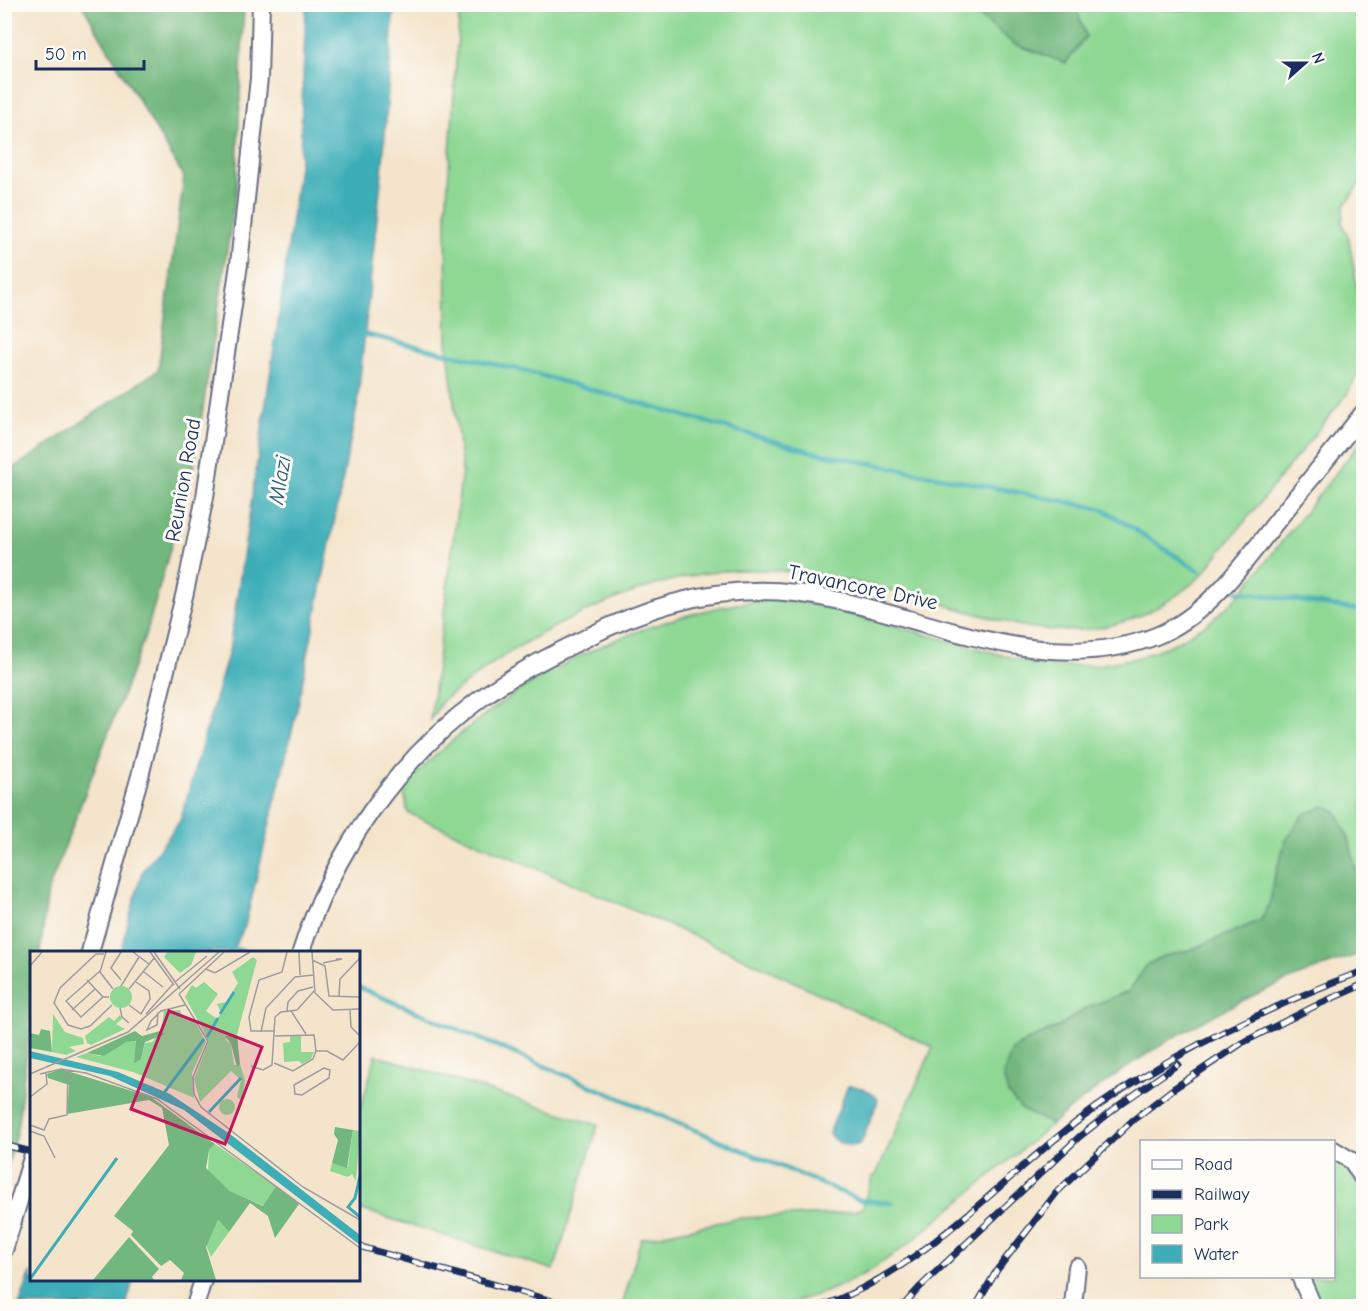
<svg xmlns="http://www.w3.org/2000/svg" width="1368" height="1311" font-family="'Comic Neue',sans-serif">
	<rect width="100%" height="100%" fill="#fdfcf7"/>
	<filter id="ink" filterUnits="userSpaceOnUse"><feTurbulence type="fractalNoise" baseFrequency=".0167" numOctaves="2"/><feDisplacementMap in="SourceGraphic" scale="12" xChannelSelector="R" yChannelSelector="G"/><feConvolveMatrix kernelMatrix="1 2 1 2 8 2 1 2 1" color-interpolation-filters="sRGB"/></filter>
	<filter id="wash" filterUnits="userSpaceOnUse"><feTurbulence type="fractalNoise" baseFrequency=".008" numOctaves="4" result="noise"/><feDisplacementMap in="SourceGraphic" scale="24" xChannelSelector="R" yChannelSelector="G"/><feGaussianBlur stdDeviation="1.35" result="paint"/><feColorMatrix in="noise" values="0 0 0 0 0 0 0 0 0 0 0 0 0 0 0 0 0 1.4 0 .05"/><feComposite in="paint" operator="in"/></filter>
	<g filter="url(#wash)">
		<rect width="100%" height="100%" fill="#f4e4cb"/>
		<path fill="#8ed894" stroke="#548479" stroke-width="1.5" d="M1131,4L1164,9L1187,10L1229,4L1363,5V179L1344,206L1342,222L1349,239L1359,299L1361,369L1347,394L1201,576C1147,624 1088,640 1017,625C930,602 832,567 741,570C671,572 600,602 539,635C511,650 485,668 460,688C454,692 447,696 442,702C437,708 434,715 430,721L462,471L447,342L446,213L460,5H966L1014,44L1086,36L1075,5Z
			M1363,439V903L1349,839L1286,840L1274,879L1270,903L1261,920L1193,949L1161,957L1147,965L1130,991L1086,1008L1058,1027L1027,1041L1022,1110L1052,1124L910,1243L868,1272L846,1283L823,1293L780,1306H639L623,1303L641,1239L740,1218L837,1214L862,1209L872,1177L876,1175L933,1047L733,953L408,813L403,787C483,705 571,649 681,617C713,608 747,600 780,600C792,600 804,603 816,605L1036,664L1057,666L1097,665L1136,658L1173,644L1207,624L1237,598Z
			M376,1055L598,1125L554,1270L359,1209V1113Z
			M1334,1157L1348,1166L1363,1195V1306H1320L1304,1277L1334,1276Z"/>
		<path fill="#72b87e" stroke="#46746e" stroke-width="1.5" d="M82,5H244L236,192L195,461L147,631L48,891L40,952H32L31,1019L17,1130L5,1175V474L158,370L184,177Z
			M966,5H1075L1086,36L1066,63L1014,44Z
			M1325,806L1337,812L1349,839L1363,903V953C1249,989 1144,1047 1052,1124L1022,1110L1008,1094L1003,1075L1012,1050L1027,1041L1058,1027L1086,1008L1129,991L1147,965L1161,957L1193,949L1261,920L1270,903L1274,879L1286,840L1304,814Z"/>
		<path fill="#3daeb7" stroke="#2c6e8a" stroke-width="1.5" d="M306,5H394L383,162L357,407L297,710L245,926L232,952H120L142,872L180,821L229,651L280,308L300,158Z
			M848,1086C858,1085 875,1092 878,1101L862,1141C854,1151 836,1143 829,1134Z
			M31,1272L32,1280H133L126,1306H19Z"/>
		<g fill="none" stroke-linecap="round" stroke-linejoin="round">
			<path stroke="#3daeb7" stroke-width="4.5" d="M359,333L525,371L813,452L1103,509L1199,571
				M1237,591L1364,611
				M228,947L243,951
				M358,987L860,1200L893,1203"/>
		</g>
	</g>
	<g filter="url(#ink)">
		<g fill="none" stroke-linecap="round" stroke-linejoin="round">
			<g stroke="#676e84" stroke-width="20">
				<path id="minor" d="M90,952L140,776L185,592L205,497L239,264L259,78L261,4
					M301,952C332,854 396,761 480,699C512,675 548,657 584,639C649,605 722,584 796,593C914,608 1037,682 1156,636C1210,614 1245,561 1280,517C1308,482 1336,448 1364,412
					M1334,1150L1352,1161L1364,1180
					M4,1250L32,1158
					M1300,1276L1313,1306
					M195,1306L203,1280
					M1073,1306L1077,1267"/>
			</g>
			<use href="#minor" stroke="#fff" stroke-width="16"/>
			<g stroke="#1b2f5e" stroke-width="7">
				<path id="rail" d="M4,1145L32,1152
					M358,1246L570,1306
					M822,1306C915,1272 979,1202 1054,1140C1116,1088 1185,1049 1259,1015C1293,999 1328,983 1364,971
					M903,1306L919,1288L1079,1137L1122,1103L1178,1064
					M976,1306L997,1270L1057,1192L1132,1121L1173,1089L1242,1043L1319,1004L1364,984"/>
			</g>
			<use href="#rail" stroke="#fdfcf7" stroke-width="4.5" stroke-dasharray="14" stroke-linecap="butt"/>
		</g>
	</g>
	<g text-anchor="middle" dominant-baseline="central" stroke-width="6" stroke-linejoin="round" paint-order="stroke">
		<g font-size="21" fill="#1b2f5e" stroke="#fdfcf7">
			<text transform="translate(183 480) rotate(-80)">Reunion Road</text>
			<text transform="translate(863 587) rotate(12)">Travancore Drive</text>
		</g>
		<g font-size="22" font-style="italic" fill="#275b7d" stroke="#fdfcf7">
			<text transform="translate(280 480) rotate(-81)">Mlazi</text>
		</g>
	</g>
	<g transform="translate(30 951)">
		<rect width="330" height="330" fill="#f4e4cb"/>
		<path d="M137,1H166L161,14L150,22L134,6ZM223,6L227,9L207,84H198L196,89L201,93L204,114L210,113L215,129L213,146L211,149L207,146L211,129L201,120L170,151L164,128L179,90L155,46L162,34L166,37L174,31L188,43L176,60L187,68L191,62L187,53L196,51L208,32L202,21ZM80 46a11 11 0 1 1 22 0a11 11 0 1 1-22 0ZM150,59L153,67L165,71L176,91L162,122L164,147L103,121L46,106L57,102L70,105L96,91L104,90L109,93L104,113L111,108L115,92L122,91L131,81L134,60ZM23,63L35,81L53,87L54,93L39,96L46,100L36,104L22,101ZM90,64L92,68L86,73L95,78L61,94L57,92L55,85L79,66L84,70ZM260,85H271V101H284L281,108L272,113L269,110L254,111L253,92L260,91ZM189 156a8 8 0 1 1 16 0a8 8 0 1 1-16 0ZM323,179L330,180L326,230L322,223L318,226L300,220L302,212L318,216ZM185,193L246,235L234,255L200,240L178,220L179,199ZM188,269L199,281L181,306L176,294Z" fill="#8ed894"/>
		<path d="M11,78L20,80L22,101L0,97V82L9,84ZM105,80L112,85L130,80L135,83L115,91L111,108L104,113L106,90L96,91L74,105L57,102ZM207,84L210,113L207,116L201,93L195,85ZM31,118L121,146L185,193L179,199L176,217L200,240L233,255L246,235L269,253L245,287L238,265L220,252L199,281L188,269L176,296L186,329H151L154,322L140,309L131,315L101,284L103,280L84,265L139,194L132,157L119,149L37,163L39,134L18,127L17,123ZM305,176L323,179L317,217L302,212L308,189L304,183ZM99,286L129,318L122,326L124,329H63Z" fill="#72b87e"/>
		<path d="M0,100L88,121L140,143L200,183L330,284V294L154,159L80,125L0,107Z" fill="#3daeb7"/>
		<path fill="none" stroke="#3daeb7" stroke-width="3" d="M190,63L204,41M177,86L188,67M134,142L174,88M179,161L211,127M330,225L325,247L318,256L330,266M0,328L87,207"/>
		<path fill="none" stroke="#9d9c9f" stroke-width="1.5" d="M76,1L70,21L83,38M91,1L81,17L91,29M103,1L119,13M120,1L144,34M124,1L150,38M269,1L270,24M282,1L285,42L303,59L330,58M74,3H66L30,37L24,52L38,74L51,78L60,75L82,54M282,9L295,15L299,45L330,46M293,12L312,8H306M0,15L12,1M176,18L185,22L220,1M70,20L36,50L51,66L73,46H79M114,21L133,36M57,29L73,46M145,31L177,5M91,35L109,6M99,38L125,6M149,43L178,90L163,126L164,143L171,156L273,236L330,269M149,43L194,1M309,46L310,28L330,7M99,54L111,63L120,48L119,40L106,31M90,57L92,66L99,72M42,59L65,38M320,59L321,76L330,85M257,60L258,51L268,40L283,36M261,60L276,83M128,62L127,74L117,79L121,70L127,64L128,62L130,61L131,60L155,54M116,63L143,33M244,80H221L219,66L229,29L252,21L257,1M231,81L236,57L265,26L283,24M286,100H297L313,109L330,91M244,112L263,120L283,108L286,100L284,84L245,85M221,115L233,119L242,114L245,66L251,61L267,59L284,40M294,117L300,119L299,127L272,144L265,143L264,134ZM0,123L98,81L189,1M10,123L31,118L56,122L127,148L330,297M0,146L17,133L16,122M0,174L14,179L19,168L37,164L38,119M0,180L14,185L25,207"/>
		<path fill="#c2185b" fill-opacity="0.15" stroke="#c2185b" stroke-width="3" d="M139,60L232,96L195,193L101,158Z"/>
		<rect width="330" height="330" fill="none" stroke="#1b2f5e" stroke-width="3"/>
	</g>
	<rect width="1368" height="1311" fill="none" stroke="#fdfcf7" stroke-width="24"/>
	<rect x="1140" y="1140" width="195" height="138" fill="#fdfcf7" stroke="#a3aaba" stroke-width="1.5"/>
	<rect x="1152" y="1160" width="30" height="9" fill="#ffffff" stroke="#a3aaba" stroke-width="1.5"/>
	<text x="1194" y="1170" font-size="18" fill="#1b2f5e">Road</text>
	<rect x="1152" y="1190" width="30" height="9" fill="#1b2f5e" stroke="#a3aaba" stroke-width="1.5"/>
	<text x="1194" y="1200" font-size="18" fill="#1b2f5e">Railway</text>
	<rect x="1152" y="1215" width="30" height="18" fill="#8ed894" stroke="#a3aaba" stroke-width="1.5"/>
	<text x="1194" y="1230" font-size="18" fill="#1b2f5e">Park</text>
	<rect x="1152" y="1245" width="30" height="18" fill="#3daeb7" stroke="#a3aaba" stroke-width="1.5"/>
	<text x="1194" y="1260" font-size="18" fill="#1b2f5e">Water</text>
	<g transform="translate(1305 63) rotate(69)" stroke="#fdfcf7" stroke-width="4.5" paint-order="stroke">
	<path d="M0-4.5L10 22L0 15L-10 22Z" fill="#1b2f5e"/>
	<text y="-9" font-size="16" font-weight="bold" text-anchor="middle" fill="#1b2f5e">N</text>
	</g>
	<path d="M36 60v9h108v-9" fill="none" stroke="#1b2f5e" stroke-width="3"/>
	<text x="45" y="60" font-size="18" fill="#1b2f5e" stroke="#fdfcf7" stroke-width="4.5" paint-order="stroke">50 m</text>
</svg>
